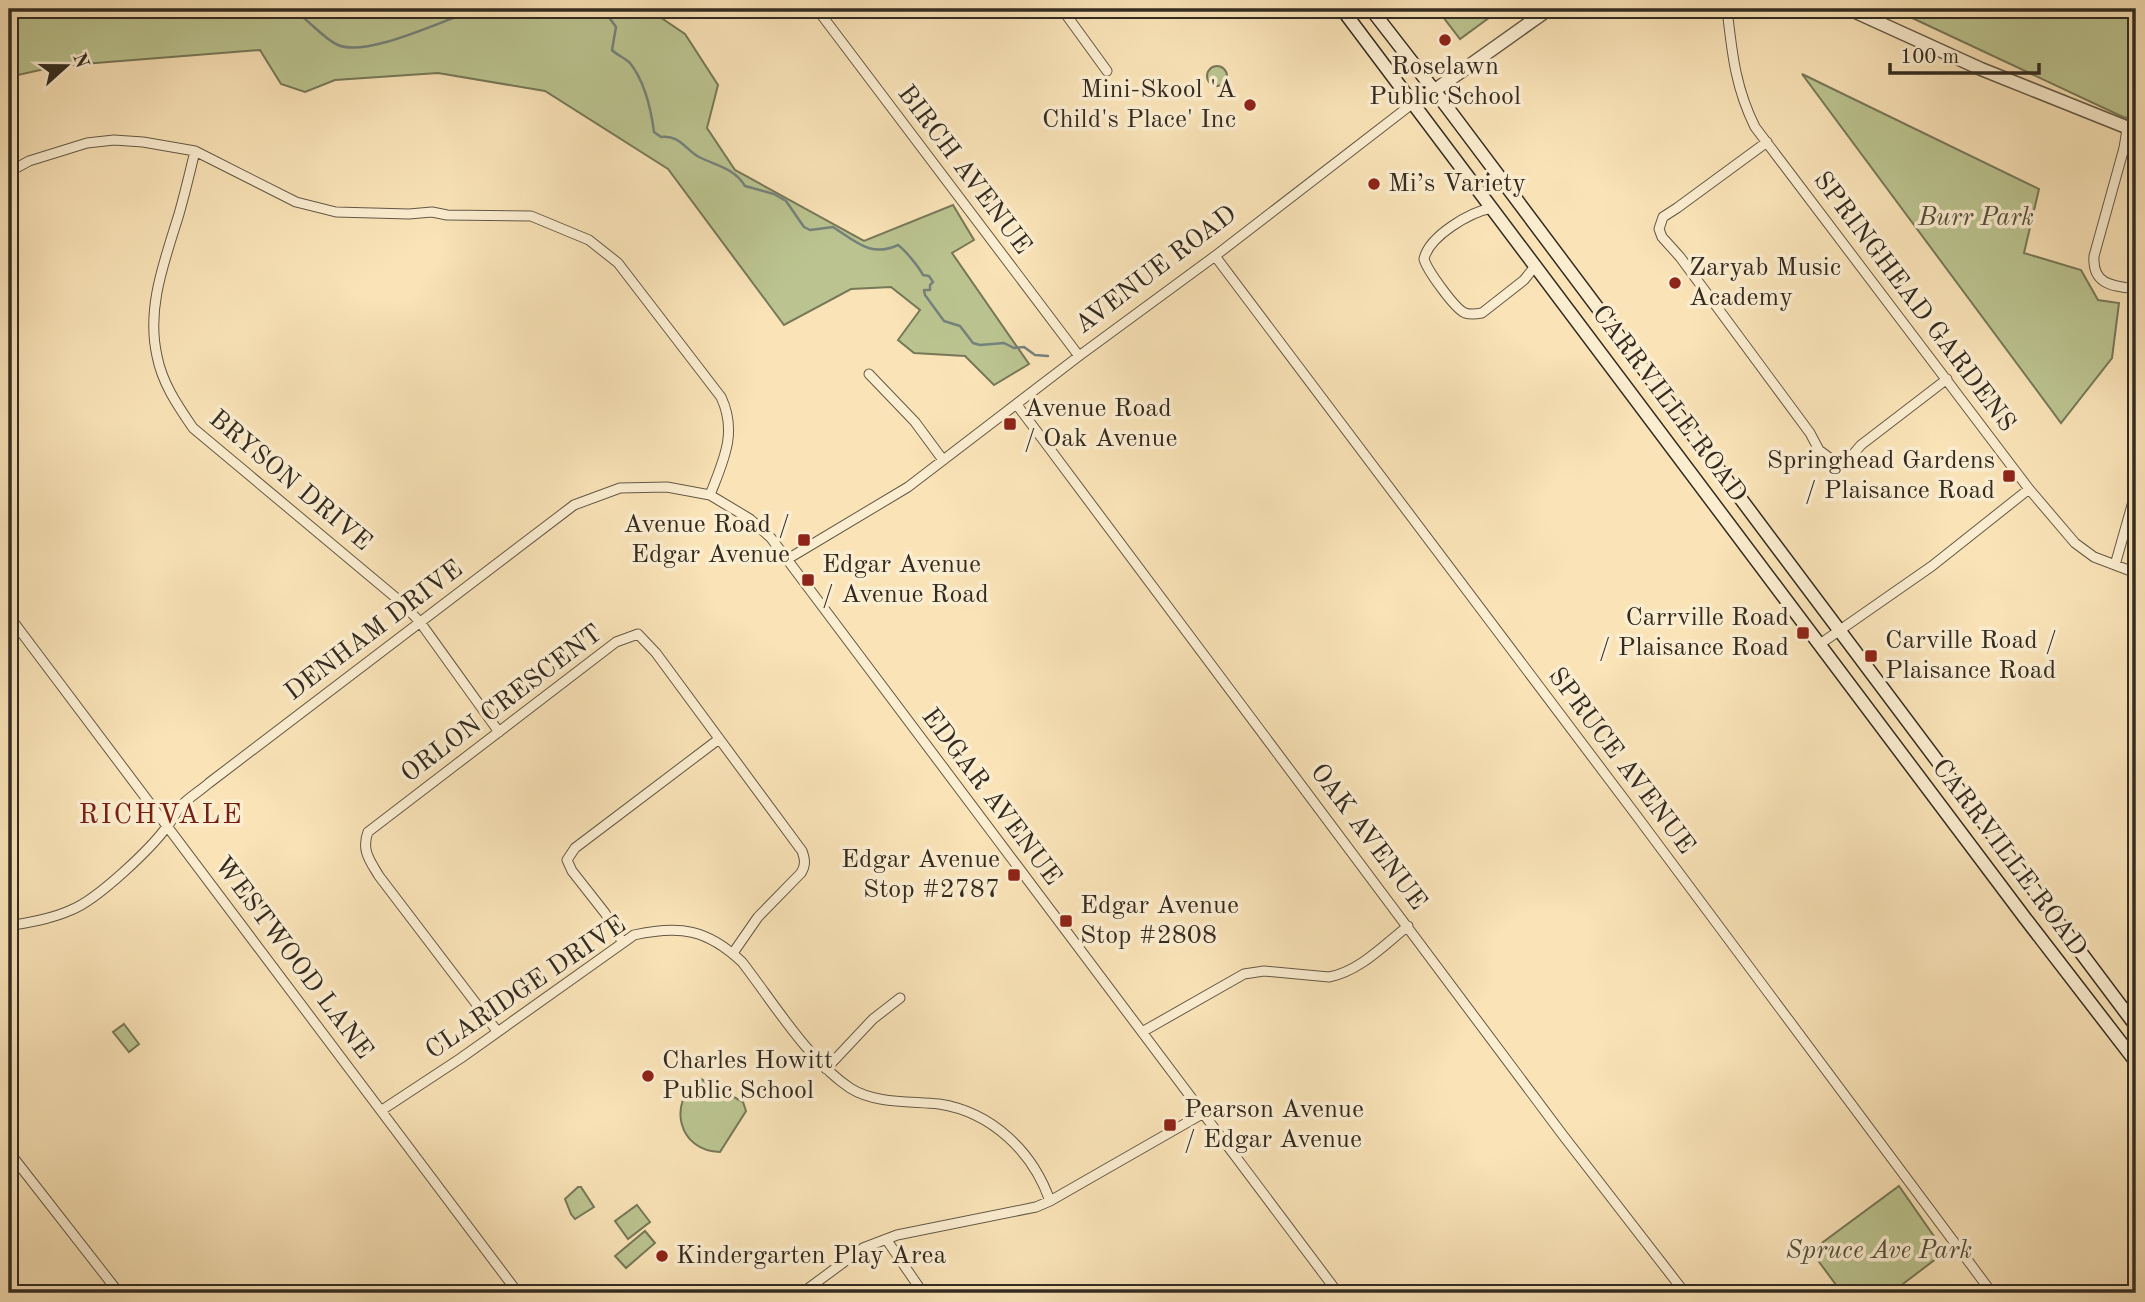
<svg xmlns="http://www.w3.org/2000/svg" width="2145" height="1302" font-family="'Old Standard TT',serif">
	<rect width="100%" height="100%" fill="#f9e3b7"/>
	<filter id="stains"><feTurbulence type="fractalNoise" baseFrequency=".00286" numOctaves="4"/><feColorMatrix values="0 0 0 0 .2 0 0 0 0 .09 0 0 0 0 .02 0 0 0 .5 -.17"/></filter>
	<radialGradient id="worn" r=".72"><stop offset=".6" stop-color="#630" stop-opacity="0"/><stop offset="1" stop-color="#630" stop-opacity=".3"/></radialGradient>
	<path fill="#bbc490" stroke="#777858" stroke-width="2" d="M9,9H648L685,34L718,85L707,128L735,170L864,241L953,205L974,240L952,253L1029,364L994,385L965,356L914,353L898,340L920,310L891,287L851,289L784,325L668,169L545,91L438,73L335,80L305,92L281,84L260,50L58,66L9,77Z
		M1437,9H1501L1460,39Z
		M1893,9H2136V120L2123,117Z
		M1207 76a10 10 0 1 1 20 0a10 10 0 1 1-20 0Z
		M1802,74L2039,189L2024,253L2081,270L2098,300L2119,303L2112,358L2061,423Z
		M124,1024L139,1044L129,1052L113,1032Z
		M699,1078L743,1102L746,1111L720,1152C678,1151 667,1103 699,1078Z
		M1899,1186L1945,1252L1891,1293H1842L1811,1251Z
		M578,1187H581L594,1207L575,1219L571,1214L565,1199Z
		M637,1205L650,1222L628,1239L615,1221Z
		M645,1231L655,1243L626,1268L615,1256Z"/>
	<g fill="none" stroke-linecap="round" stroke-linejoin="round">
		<path stroke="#75827c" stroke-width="2.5" d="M291,9C308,18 322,38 338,45C368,58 447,18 478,9
			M587,9L600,15L608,16L616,27L612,50C617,55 625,58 630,63C645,82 651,109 654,132L661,137C679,134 686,150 699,157C717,166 734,168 745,186L774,194L786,201L804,227L810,230L833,227C855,241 871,258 898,245C905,250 919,267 923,275L929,276L933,282L930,285V290H924L925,295L944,321L960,326L973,343L980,345L1004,343L1014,348L1024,347L1035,355L1048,356"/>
		<g stroke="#645946" stroke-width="11">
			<path id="minor" d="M817,9L1079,356
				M1062,9L1107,71
				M1727,9C1732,52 1735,87 1755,127L2029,489L2075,543L2094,557L2136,573
				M2127,129L2124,148L2094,256C2092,285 2113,286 2136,289
				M1767,142L1677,208L1663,217L1659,229L1662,237L1680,257L1810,433L1819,450L1835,462L1849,459L1861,445L1947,379
				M195,151C190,172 185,193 179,214C165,260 146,307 157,356C162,383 178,406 193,428L401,602L420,622L499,732
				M9,172L29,161L87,143L114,140L143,142L195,151L296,202L336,212L409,214L432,212L447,215L531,216L589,240L618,263L721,397C738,433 723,461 710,495
				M1492,208C1470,212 1429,236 1424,259C1427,270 1455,309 1465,313C1471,315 1477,314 1482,313L1524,280L1536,265
				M1215,256L1636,815L1992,1293
				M869,374L915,422L943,460
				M1017,405L1562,1134L1685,1293
				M786,560L908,487L1079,356L1215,256L1412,104L1435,90
				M2115,565L2136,491
				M9,616L518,1293
				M1820,644L1932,566L2029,489
				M9,926C30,922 51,919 71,910C97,900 152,848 168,825C173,820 175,813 180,807C188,798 200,791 209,783L574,505L620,488L667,487L710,495L750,519L771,538L1338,1293
				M623,943L605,913L572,871L567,860L575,848L719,739
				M497,1031L379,876C370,861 361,850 368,832L616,642L638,634L656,653L802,851C805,859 806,865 801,873L758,917L733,953
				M1142,1032L1244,974L1264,971L1329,977C1360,971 1384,945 1408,926
				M826,1069L873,1019L900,998
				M382,1110L461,1058L634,935C680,925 707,929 742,962C773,1002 808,1060 850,1088C875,1104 911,1101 939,1104C992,1112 1033,1152 1050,1201
				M9,1152L119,1293
				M886,1239L923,1293
				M802,1293L863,1248L897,1235L1036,1207L1050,1201L1202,1114"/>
		</g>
		<g stroke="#645946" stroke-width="15">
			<path id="tertiary" d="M1849,9L1981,69L2136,131
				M1435,90L1549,9"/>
		</g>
		<g stroke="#332b21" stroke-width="15">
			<path id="secondary" d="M1342,9L2025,918L2136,1062
				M1371,9L1447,107L2136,1026"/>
		</g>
		<use href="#minor" stroke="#fbedd0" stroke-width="9"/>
		<use href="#tertiary" stroke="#fbedd0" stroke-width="12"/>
		<use href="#secondary" stroke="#fbedd0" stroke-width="12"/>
	</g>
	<g fill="#8f2418" stroke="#fbedd0" stroke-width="2.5">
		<circle cx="1445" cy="40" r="7"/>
		<circle cx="1250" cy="105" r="7"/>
		<circle cx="1374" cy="184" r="7"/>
		<circle cx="1675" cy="283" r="7"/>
		<rect x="1003" y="417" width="14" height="14" rx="3.5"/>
		<rect x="2002" y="469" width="14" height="14" rx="3.5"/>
		<rect x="797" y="533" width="14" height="14" rx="3.5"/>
		<rect x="801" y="573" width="14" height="14" rx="3.5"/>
		<rect x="1796" y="626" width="14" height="14" rx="3.5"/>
		<rect x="1864" y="649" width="14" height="14" rx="3.5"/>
		<rect x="1007" y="868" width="14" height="14" rx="3.5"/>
		<rect x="1059" y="914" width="14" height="14" rx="3.5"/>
		<circle cx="648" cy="1076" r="7"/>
		<rect x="1163" y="1118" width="14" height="14" rx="3.5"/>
		<circle cx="662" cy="1256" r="7"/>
	</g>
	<g text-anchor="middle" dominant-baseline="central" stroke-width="7" stroke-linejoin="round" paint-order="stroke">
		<g font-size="26" fill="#332b21" stroke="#fbedd0" text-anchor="start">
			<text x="1445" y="67" text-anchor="middle">Roselawn<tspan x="1445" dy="30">Public School</tspan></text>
			<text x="1236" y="90" text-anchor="end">Mini-Skool 'A<tspan x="1236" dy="30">Child's Place' Inc</tspan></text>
			<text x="1388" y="184">Mi’s Variety</text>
			<text x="1689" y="268">Zaryab Music<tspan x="1689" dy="30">Academy</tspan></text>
			<text x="1024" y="409">Avenue Road<tspan x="1024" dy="30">/ Oak Avenue</tspan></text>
			<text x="1995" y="461" text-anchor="end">Springhead Gardens<tspan x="1995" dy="30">/ Plaisance Road</tspan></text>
			<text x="790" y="525" text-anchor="end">Avenue Road /<tspan x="790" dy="30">Edgar Avenue</tspan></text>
			<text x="822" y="565">Edgar Avenue<tspan x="822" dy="30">/ Avenue Road</tspan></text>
			<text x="1789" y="618" text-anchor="end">Carrville Road<tspan x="1789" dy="30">/ Plaisance Road</tspan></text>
			<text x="1885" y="641">Carville Road /<tspan x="1885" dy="30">Plaisance Road</tspan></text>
			<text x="1000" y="860" text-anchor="end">Edgar Avenue<tspan x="1000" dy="30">Stop #2787</tspan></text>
			<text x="1080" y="906">Edgar Avenue<tspan x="1080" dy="30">Stop #2808</tspan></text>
			<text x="662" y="1061">Charles Howitt<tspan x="662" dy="30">Public School</tspan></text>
			<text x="1184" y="1110">Pearson Avenue<tspan x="1184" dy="30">/ Edgar Avenue</tspan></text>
			<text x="676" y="1256">Kindergarten Play Area</text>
		</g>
		<g font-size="26" fill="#332b21" stroke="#fbedd0">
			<text transform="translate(964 170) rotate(53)">BIRCH AVENUE</text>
			<text transform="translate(1156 270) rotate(-37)">AVENUE ROAD</text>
			<text transform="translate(1914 302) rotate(53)">SPRINGHEAD GARDENS</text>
			<text transform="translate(1669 404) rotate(53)">CARRVILLE ROAD</text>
			<text transform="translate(290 481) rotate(40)">BRYSON DRIVE</text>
			<text transform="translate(374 631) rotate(-37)">DENHAM DRIVE</text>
			<text transform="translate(502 704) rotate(-37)">ORLON CRESCENT</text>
			<text transform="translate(1621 761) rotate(53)">SPRUCE AVENUE</text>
			<text transform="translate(991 797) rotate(53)">EDGAR AVENUE</text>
			<text transform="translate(1368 837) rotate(53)">OAK AVENUE</text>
			<text transform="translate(2009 858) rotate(53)">CARRVILLE ROAD</text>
			<text transform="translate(293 958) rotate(53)">WESTWOOD LANE</text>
			<text transform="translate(526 988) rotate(-34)">CLARIDGE DRIVE</text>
		</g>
		<g font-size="26" font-style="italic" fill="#55513d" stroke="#fbedd0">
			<text x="1976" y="218">Burr Park</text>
			<text x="1879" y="1251">Spruce Ave Park</text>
		</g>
		<g font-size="28" letter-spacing="2" fill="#7a1f14" stroke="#fbedd0">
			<text x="161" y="816">RICHVALE</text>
		</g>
	</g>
	<rect width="2145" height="1302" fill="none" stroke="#f9e3b7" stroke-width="35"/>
	<rect x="10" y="10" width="2124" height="1281" fill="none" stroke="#332b21" stroke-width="3.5"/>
	<rect x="18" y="18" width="2110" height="1267" fill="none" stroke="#332b21" stroke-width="2"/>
	<g transform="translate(66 66) rotate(69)" stroke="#fbedd0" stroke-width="5" paint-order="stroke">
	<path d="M0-5L12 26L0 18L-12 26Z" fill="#332b21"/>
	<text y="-10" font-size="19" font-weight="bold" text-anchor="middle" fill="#332b21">N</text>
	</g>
	<path d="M1890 63v10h149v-10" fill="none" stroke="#332b21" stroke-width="3.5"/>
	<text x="1900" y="63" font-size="21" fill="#332b21" stroke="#fbedd0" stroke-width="5" paint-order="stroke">100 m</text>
	<rect width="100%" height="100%" filter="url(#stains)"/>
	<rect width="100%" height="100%" fill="url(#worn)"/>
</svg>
